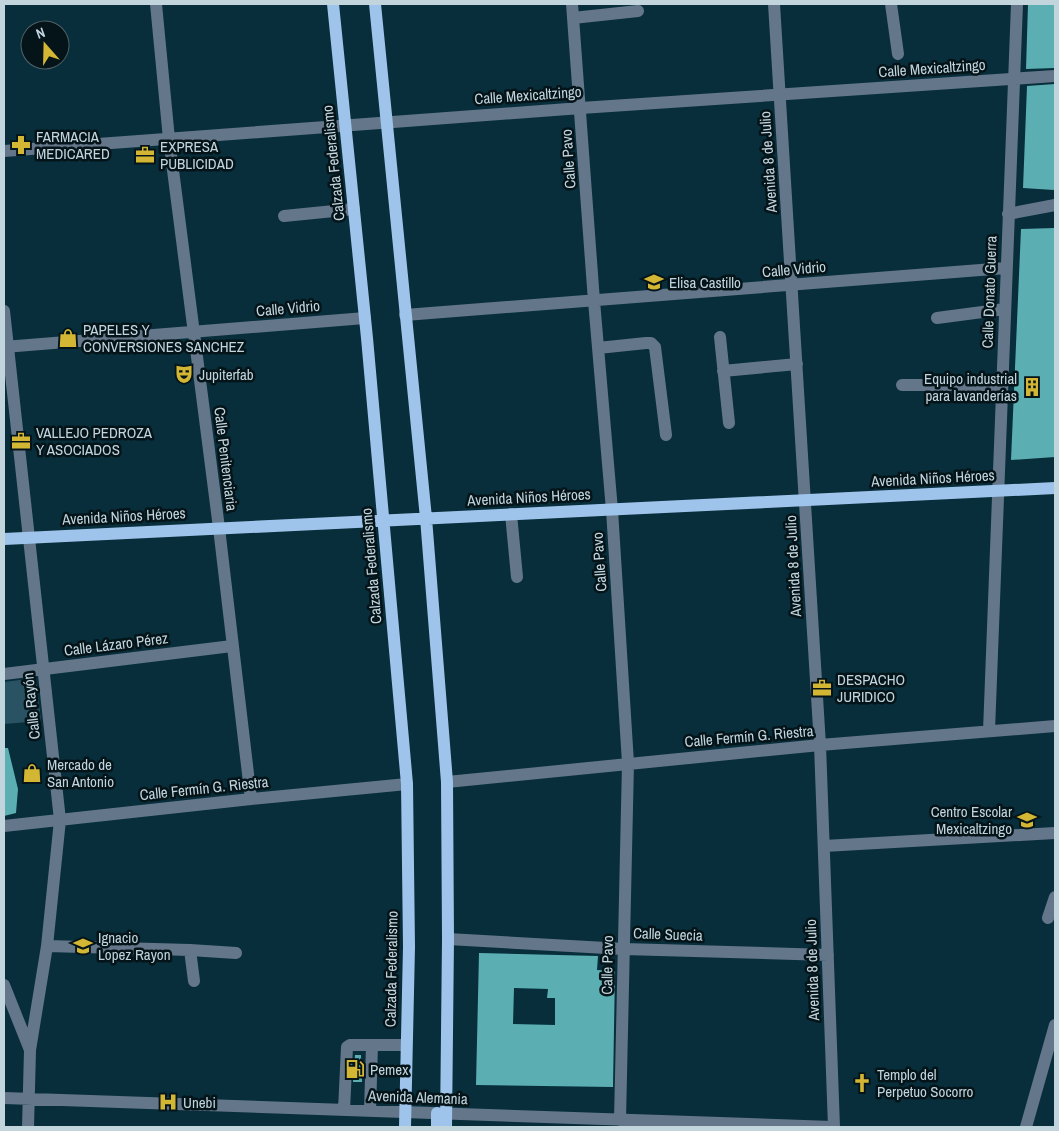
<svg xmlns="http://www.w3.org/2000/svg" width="1059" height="1131" font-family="'Archivo Narrow',sans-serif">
	<rect width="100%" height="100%" fill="#072e3a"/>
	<path fill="#295362" d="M36,678L41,721L4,724V682Z"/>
	<path fill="#5bafb2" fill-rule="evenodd" d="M1028,4H1055V68L1026,69Z
		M1055,84L1054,190L1023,188L1027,86Z
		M1055,228V457L1011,460L1021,229Z
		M4,748H8L18,789L16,813L4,816Z
		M479,953L598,956L597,970L615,971L613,1087L476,1085ZM514,988L548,989L547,998H555V1025L513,1024Z
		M355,1055H361L362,1082H353Z"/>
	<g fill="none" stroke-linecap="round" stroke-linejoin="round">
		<path stroke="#64768a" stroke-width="12" d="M156,4L169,139L219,528L251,799
			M572,4L594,301L612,510L628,763L620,1120
			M774,4L820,745L834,1127
			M891,4L898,54
			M573,18L638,11
			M4,151L581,108L1055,76
			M1008,214L1055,205
			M284,216L354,209
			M4,311L60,820L47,946L30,1050L28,1127
			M405,315L1006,268
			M937,318L1005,309
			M720,337L729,423
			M4,347L365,318
			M598,348L646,343H651L655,347L666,435
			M723,371L797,364
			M902,385H1002
			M511,514L517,577
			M4,674L232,646
			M989,731L1017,4
			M447,782L820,745L1055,726
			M4,826L251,799L407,784
			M824,846L1055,833
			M1048,918L1055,897
			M448,939L624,949L828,955
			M47,946L190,950L236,953
			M190,950L194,981
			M4,985L30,1050
			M4,1098L832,1127
			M344,1110L347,1047L350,1045H406
			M370,1111L372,1045
			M1026,1127L1055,1025"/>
		<path stroke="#9fc4ec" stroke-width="12" d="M333,4L367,338L407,784L409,947L405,1127
			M375,4L426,518L447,782L448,939L446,1127
			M4,539L1055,488
			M437,1127V1113"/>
	</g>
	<defs>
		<g id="pharmacy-bare" transform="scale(1.5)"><path d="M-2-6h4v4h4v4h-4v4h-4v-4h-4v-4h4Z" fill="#d4b635" stroke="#051419" stroke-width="2.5" paint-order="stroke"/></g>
		<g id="office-bare" transform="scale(1.5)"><path d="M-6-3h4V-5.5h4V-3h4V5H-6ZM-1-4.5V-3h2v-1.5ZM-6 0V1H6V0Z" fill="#d4b635" stroke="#051419" stroke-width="2.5" paint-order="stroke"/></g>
		<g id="school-bare" transform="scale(1.5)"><path d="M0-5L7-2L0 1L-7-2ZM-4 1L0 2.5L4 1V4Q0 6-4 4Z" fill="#d4b635" stroke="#051419" stroke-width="2.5" paint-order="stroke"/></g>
		<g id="shop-bare" transform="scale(1.5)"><path d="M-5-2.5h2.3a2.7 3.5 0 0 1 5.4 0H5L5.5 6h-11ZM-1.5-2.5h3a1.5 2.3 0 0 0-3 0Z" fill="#d4b635" stroke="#051419" stroke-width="2.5" paint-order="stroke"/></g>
		<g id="theatre-bare" transform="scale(1.5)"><path d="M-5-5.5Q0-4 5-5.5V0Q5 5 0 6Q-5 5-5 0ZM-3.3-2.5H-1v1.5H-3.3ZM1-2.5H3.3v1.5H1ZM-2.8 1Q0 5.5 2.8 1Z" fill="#d4b635" stroke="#051419" stroke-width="2.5" paint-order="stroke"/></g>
		<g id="building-bare" transform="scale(1.5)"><path d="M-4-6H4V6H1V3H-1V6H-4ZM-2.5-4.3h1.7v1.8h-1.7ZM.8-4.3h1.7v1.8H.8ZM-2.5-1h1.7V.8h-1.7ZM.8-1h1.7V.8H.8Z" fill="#d4b635" stroke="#051419" stroke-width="2.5" paint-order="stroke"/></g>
		<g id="fuel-bare" transform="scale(1.5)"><path d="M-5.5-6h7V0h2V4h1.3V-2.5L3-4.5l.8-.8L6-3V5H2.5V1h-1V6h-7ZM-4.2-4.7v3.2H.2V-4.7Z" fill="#d4b635" stroke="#051419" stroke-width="2.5" paint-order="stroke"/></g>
		<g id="church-bare" transform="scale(1.5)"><path d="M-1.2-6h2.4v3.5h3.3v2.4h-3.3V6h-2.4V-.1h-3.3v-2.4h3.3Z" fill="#d4b635" stroke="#051419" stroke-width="2.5" paint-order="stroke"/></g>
		<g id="hospital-bare" transform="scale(1.5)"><path d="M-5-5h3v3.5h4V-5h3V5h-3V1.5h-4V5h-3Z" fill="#d4b635" stroke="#051419" stroke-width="2.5" paint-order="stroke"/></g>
	</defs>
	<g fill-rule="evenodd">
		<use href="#pharmacy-bare" x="21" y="145"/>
		<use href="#office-bare" x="145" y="155"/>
		<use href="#school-bare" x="654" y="282"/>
		<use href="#shop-bare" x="68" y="338"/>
		<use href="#theatre-bare" x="184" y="374"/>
		<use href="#building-bare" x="1032" y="387"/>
		<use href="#office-bare" x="21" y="441"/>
		<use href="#office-bare" x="822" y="688"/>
		<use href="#shop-bare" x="32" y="773"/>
		<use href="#school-bare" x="1027" y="820"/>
		<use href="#school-bare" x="83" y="946"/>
		<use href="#fuel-bare" x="355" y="1069"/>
		<use href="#church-bare" x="862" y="1083"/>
		<use href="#hospital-bare" x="168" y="1102"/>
	</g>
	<g text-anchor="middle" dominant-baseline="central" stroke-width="5" stroke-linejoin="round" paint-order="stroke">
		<g font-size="15" fill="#c2d5dd" stroke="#051419">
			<text transform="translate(932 68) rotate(-4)">Calle Mexicaltzingo</text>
			<text transform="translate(528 95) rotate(-4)">Calle Mexicaltzingo</text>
			<text transform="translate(568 159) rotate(-94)">Calle Pavo</text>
			<text transform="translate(768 162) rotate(-94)">Avenida 8 de Julio</text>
			<text transform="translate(333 163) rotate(-96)">Calzada Federalismo</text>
			<text transform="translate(794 269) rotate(-5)">Calle Vidrio</text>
			<text transform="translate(989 292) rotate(-88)">Calle Donato Guerra</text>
			<text transform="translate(288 308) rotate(-5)">Calle Vidrio</text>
			<text transform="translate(226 459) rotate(83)">Calle Penitenciaria</text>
			<text transform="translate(933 478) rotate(-3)">Avenida Niños Héroes</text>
			<text transform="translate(529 497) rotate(-3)">Avenida Niños Héroes</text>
			<text transform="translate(124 516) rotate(-3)">Avenida Niños Héroes</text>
			<text transform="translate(599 562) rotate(-94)">Calle Pavo</text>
			<text transform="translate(371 566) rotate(-95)">Calzada Federalismo</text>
			<text transform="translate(793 566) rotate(-93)">Avenida 8 de Julio</text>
			<text transform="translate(116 644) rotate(-7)">Calle Lázaro Pérez</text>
			<text transform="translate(31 706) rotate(-96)">Calle Rayón</text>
			<text transform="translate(749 736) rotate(-5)">Calle Fermín G. Riestra</text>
			<text transform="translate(204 788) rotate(-6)">Calle Fermín G. Riestra</text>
			<text transform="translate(668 934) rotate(2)">Calle Suecia</text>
			<text transform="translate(607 965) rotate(-89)">Calle Pavo</text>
			<text transform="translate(391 969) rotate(-89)">Calzada Federalismo</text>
			<text transform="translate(812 970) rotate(-92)">Avenida 8 de Julio</text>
			<text transform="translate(418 1097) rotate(2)">Avenida Alemania</text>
		</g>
		<g font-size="15" fill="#c2d5dd" stroke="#051419" text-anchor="start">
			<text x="36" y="136">FARMACIA<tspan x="36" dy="17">MEDICARED</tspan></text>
			<text x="160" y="146">EXPRESA<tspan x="160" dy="17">PUBLICIDAD</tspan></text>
			<text x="669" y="282">Elisa Castillo</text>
			<text x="83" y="329">PAPELES Y<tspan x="83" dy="17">CONVERSIONES SANCHEZ</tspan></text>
			<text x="199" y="374">Jupiterfab</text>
			<text x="1017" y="378" text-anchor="end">Equipo industrial<tspan x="1017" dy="17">para lavanderías</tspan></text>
			<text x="36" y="432">VALLEJO PEDROZA<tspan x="36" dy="17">Y ASOCIADOS</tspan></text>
			<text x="837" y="679">DESPACHO<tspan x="837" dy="17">JURIDICO</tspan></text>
			<text x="47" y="764">Mercado de<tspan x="47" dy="17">San Antonio</tspan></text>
			<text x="1012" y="811" text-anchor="end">Centro Escolar<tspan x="1012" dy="17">Mexicaltzingo</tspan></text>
			<text x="98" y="937">Ignacio<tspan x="98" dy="17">Lopez Rayon</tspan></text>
			<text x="370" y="1069">Pemex</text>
			<text x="877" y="1074">Templo del<tspan x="877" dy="17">Perpetuo Socorro</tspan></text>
			<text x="183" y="1102">Unebi</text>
		</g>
	</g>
	<rect width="1059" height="1131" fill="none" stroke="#c2d5dd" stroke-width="10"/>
	<g transform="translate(45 45) rotate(340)"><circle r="24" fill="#051419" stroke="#516167"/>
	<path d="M0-4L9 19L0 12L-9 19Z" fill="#d4b635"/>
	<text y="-8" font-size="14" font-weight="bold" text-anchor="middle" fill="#c2d5dd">N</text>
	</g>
</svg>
